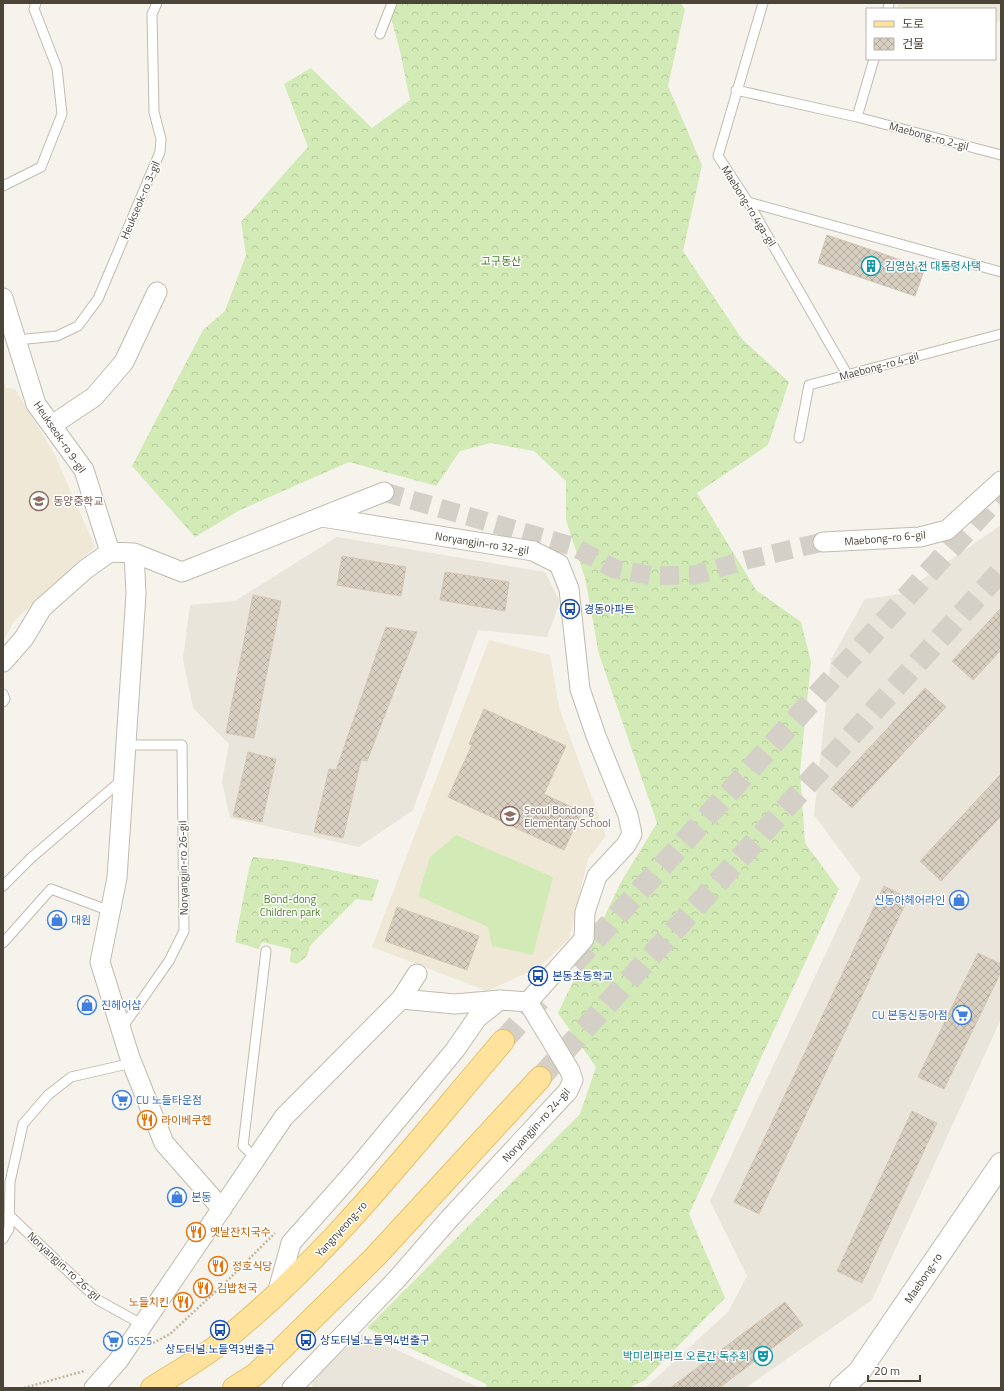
<svg xmlns="http://www.w3.org/2000/svg" width="1004" height="1391" font-family="'Titillium Web','Noto Sans KR',sans-serif">
	<defs>
		<pattern id="forest-crowns" width="20" height="18" patternUnits="userSpaceOnUse"><rect width="20" height="18" fill="#d2eab5"/><path d="M2 6a3 3 0 1 1 6 0M12 15a3 3 0 1 1 6 0" fill="none" stroke="#b6ca9c"/></pattern>
		<pattern id="building-cross-hatch" width="8" height="8" patternUnits="userSpaceOnUse"><rect width="8" height="8" fill="#d8cfc1"/><path d="M0 0l8 8M0 8l8-8" fill="none" stroke="#b1aa9e"/></pattern>
	</defs>
	<rect width="100%" height="100%" fill="#f6f3ec"/>
	<path fill="#eae5da" d="M1001,525V1019L872,1300L745,1388H645L728,1312L747,1276L710,1201L861,878L814,815L831,659L865,599L901,594Z
		M337,537L545,572L560,602L547,637L478,630L413,810L359,847L230,818L222,782L229,744L193,708L183,659L190,605L235,601Z
		M362,1334L480,1388H312L313,1378Z"/>
	<path fill="#efe8d6" d="M899,3H1001V20L995,24V9H897Z
		M3,380L6,388L15,389L55,455L95,547L14,621L3,642Z
		M489,640L550,655L559,707L606,836L588,859L569,939L538,968L487,991L372,947Z"/>
	<path fill="#d2eab5" d="M456,835L553,877L533,955L492,946L488,927L418,896L430,857Z"/>
	<path fill="url(#forest-crowns)" d="M387,3H680L685,9L668,86L702,165L683,251L742,339L789,382L768,445L697,493L756,590L801,622L811,662L800,771L805,843L839,889L689,1214L725,1298L645,1380L629,1388H487L486,1384L367,1328L580,1114L596,1067L558,1013L621,882L657,823L599,654L585,578L566,520V481L534,451L491,443L460,451L436,486L349,462L240,510L195,537L132,466L203,330L225,311L246,255L241,222L308,147L284,84L311,68L372,128L410,100L400,51Z
		M253,857L289,861L379,880L372,901L356,899L310,946L307,956L297,964L290,962L291,949L262,942L259,949L235,942L249,868Z"/>
	<path fill="url(#building-cross-hatch)" stroke="#d3c7b4" d="M827,235L925,268L915,296L818,263Z
		M342,556L406,567L401,596L337,585Z
		M445,572L509,582L505,611L440,600Z
		M253,595L281,601L254,738L226,733Z
		M1001,608V650L973,680L952,661Z
		M386,627L417,632L367,761L361,760L343,838L314,832L329,769L336,770Z
		M925,688L946,707L852,808L831,789Z
		M484,709L566,746L544,794L582,812L564,850L448,797L472,745L469,744Z
		M248,752L276,759L262,822L233,816Z
		M1001,774V816L941,881L920,861Z
		M884,886L908,898L759,1214L734,1202Z
		M397,907L479,936L467,970L385,941Z
		M978,953L1001,964V972L944,1089L918,1077Z
		M912,1111L937,1123L862,1283L837,1271Z
		M785,1302L803,1325L719,1388H670Z"/>
	<g fill="none" stroke-linecap="round" stroke-linejoin="round">
		<path stroke="#d4d0c8" stroke-width="19" stroke-dasharray="19 10" stroke-linecap="butt" d="M384,492L572,546L615,569L654,576L694,575L746,560L823,542"/>
		<path stroke="#d4d0c8" stroke-width="22" stroke-dasharray="22 11" stroke-linecap="butt" d="M573,964L1001,493
			M503,1041L545,994
			M540,1078L1001,571"/>
		<g stroke="#c2bbae" stroke-width="11">
			<path id="service" d="M763,3L718,156L748,202L847,374
				M888,9L889,3
				M380,34L392,3
				M736,90L857,117L1001,155
				M857,117L874,59
				M3,186L41,167L62,114L57,68L34,9L36,3
				M748,202L1001,272
				M17,340L57,336L78,326L98,299L160,152L161,139L154,112L152,14L157,3
				M799,438L809,385L1001,334
				M3,694L5,699L3,702
				M3,886L31,858L123,779
				M3,943L51,889L110,911
				M122,1028L169,961L184,931L182,745H126
				M256,1158L243,1146L266,951
				M9,1215L98,1300L143,1325
				M3,1239L9,1229L10,1182L23,1124L48,1095L71,1077L132,1063"/>
		</g>
		<g stroke="#c2bbae" stroke-width="21">
			<path id="minor" d="M3,298L36,404L84,470L110,552
				M52,425L94,397L124,362L157,292
				M322,517L533,551L559,564L569,589L580,689L596,736L628,815L632,834L626,845L597,876L585,912L584,939L528,1002
				M823,542L920,537L947,530L1001,481
				M134,553L136,594L117,878L100,962L130,1058L164,1143L222,1209
				M3,662L24,638L42,608L86,569L110,552L134,553L182,572L384,492
				M401,999L455,1004L500,1000
				M277,1294L291,1243L353,1173L455,1050L477,1018L500,1000L528,1002
				M94,1388L118,1361L284,1117L401,999L417,974
				M292,1388L397,1279L450,1218L568,1091L573,1080L570,1071L528,1002"/>
		</g>
		<g stroke="#c2bbae" stroke-width="24">
			<path id="tertiary" d="M841,1388L859,1372L1001,1164"/>
		</g>
		<g stroke="#e6c16a" stroke-width="24">
			<path id="primary" d="M152,1388C174,1374 198,1361 218,1345C327,1259 413,1146 503,1041
				M234,1388L256,1374L375,1257L540,1078"/>
		</g>
		<path stroke="#c4b79f" stroke-width="2.5" stroke-dasharray="2 2" stroke-linecap="butt" d="M153,1343L170,1334L227,1281L275,1233
			M24,1388L84,1371"/>
		<use href="#service" stroke="#fff" stroke-width="9"/>
		<use href="#minor" stroke="#fff" stroke-width="19"/>
		<use href="#tertiary" stroke="#fff" stroke-width="22"/>
		<use href="#primary" stroke="#ffe39c" stroke-width="22"/>
	</g>
	<defs>
		<g id="building-ring" transform="scale(1)"><circle r="9.5" fill="#fff" stroke="#0f9aa8" stroke-width="1.5"/><path d="M-4-6H4V6H1V3H-1V6H-4ZM-2.5-4.3h1.7v1.8h-1.7ZM.8-4.3h1.7v1.8H.8ZM-2.5-1h1.7V.8h-1.7ZM.8-1h1.7V.8H.8Z" fill="#0f9aa8"/></g>
		<g id="school-ring" transform="scale(1)"><circle r="9.5" fill="#fff" stroke="#8d6e63" stroke-width="1.5"/><path d="M0-5L7-2L0 1L-7-2ZM-4 1L0 2.5L4 1V4Q0 6-4 4Z" fill="#8d6e63"/></g>
		<g id="bus-ring" transform="scale(1)"><circle r="9.5" fill="#fff" stroke="#1a4fb4" stroke-width="1.5"/><path d="M-5-6H5V4H4V6H2V4H-2V6H-4V4H-5ZM-3.5-4V0h7V-4ZM-3.5 1.2v1.5H-2V1.2ZM2 1.2v1.5H3.5V1.2Z" fill="#1a4fb4"/></g>
		<g id="shop-ring" transform="scale(1)"><circle r="9.5" fill="#fff" stroke="#3f7fe0" stroke-width="1.5"/><path d="M-5-2.5h2.3a2.7 3.5 0 0 1 5.4 0H5L5.5 6h-11ZM-1.5-2.5h3a1.5 2.3 0 0 0-3 0Z" fill="#3f7fe0"/></g>
		<g id="supermarket-ring" transform="scale(1)"><circle r="9.5" fill="#fff" stroke="#3f7fe0" stroke-width="1.5"/><path d="M-6-5.5h2.5l.6 2H6L4.5 2H-2.5L-4.4-4H-6ZM-1.5 3.2a1.3 1.3 0 1 0 .1 0ZM3 3.2a1.3 1.3 0 1 0 .1 0Z" fill="#3f7fe0"/></g>
		<g id="restaurant-ring" transform="scale(1)"><circle r="9.5" fill="#fff" stroke="#e8710a" stroke-width="1.5"/><path d="M-5-6h1v4h1v-4h1v4h1v-4h1v5L-1.5 .5V6h-2V.5L-5-1ZM5-6V6H3V1.5H1.5Q1.5-4 5-6Z" fill="#e8710a"/></g>
		<g id="theatre-ring" transform="scale(1)"><circle r="9.5" fill="#fff" stroke="#0f9aa8" stroke-width="1.5"/><path d="M-5-5.5Q0-4 5-5.5V0Q5 5 0 6Q-5 5-5 0ZM-3.3-2.5H-1v1.5H-3.3ZM1-2.5H3.3v1.5H1ZM-2.8 1Q0 5.5 2.8 1Z" fill="#0f9aa8"/></g>
	</defs>
	<g fill-rule="evenodd">
		<use href="#building-ring" x="871" y="266"/>
		<use href="#school-ring" x="39" y="501"/>
		<use href="#bus-ring" x="570" y="609"/>
		<use href="#school-ring" x="510" y="816"/>
		<use href="#shop-ring" x="959" y="900"/>
		<use href="#shop-ring" x="57" y="920"/>
		<use href="#bus-ring" x="538" y="976"/>
		<use href="#shop-ring" x="87" y="1005"/>
		<use href="#supermarket-ring" x="962" y="1015"/>
		<use href="#supermarket-ring" x="122" y="1100"/>
		<use href="#restaurant-ring" x="147" y="1120"/>
		<use href="#shop-ring" x="177" y="1197"/>
		<use href="#restaurant-ring" x="196" y="1232"/>
		<use href="#restaurant-ring" x="218" y="1266"/>
		<use href="#restaurant-ring" x="203" y="1288"/>
		<use href="#restaurant-ring" x="183" y="1302"/>
		<use href="#bus-ring" x="220" y="1330"/>
		<use href="#bus-ring" x="306" y="1340"/>
		<use href="#supermarket-ring" x="113" y="1341"/>
		<use href="#theatre-ring" x="763" y="1356"/>
	</g>
	<g text-anchor="middle" dominant-baseline="central" stroke-width="3" stroke-linejoin="round" paint-order="stroke">
		<g font-size="11" fill="#4b4439" stroke="#fff">
			<text transform="translate(929 136) rotate(15)">Maebong-ro 2-gil</text>
			<text transform="translate(140 200) rotate(-67)">Heukseok-ro 3-gil</text>
			<text transform="translate(749 206) rotate(58)">Maebong-ro 4ga-gil</text>
			<text transform="translate(879 366) rotate(-15)">Maebong-ro 4-gil</text>
			<text transform="translate(60 437) rotate(56)">Heukseok-ro 9-gil</text>
			<text transform="translate(885 538) rotate(-5)">Maebong-ro 6-gil</text>
			<text transform="translate(482 543) rotate(9)">Noryangjin-ro 32-gil</text>
			<text transform="translate(183 868) rotate(-91)">Noryangjin-ro 26-gil</text>
			<text transform="translate(536 1125) rotate(-48)">Noryangjin-ro 24-gil</text>
			<text transform="translate(341 1229) rotate(-48)">Yangnyeong-ro</text>
			<text transform="translate(64 1266) rotate(43)">Noryangjin-ro 26-gil</text>
			<text transform="translate(923 1278) rotate(-56)">Maebong-ro</text>
		</g>
		<g font-size="11" fill="#4a7f2a" stroke="#fff">
			<text x="501" y="261">고구동산</text>
			<text x="290" y="899">Bond-dong<tspan x="290" dy="13">Children park</tspan></text>
		</g>
		<g font-size="11" fill="#0d838f" stroke="#fff" text-anchor="start">
			<text x="885" y="266">김영삼 전 대통령사택</text>
			<text x="749" y="1356" text-anchor="end">박미리파리프 오른간 독주회</text>
		</g>
		<g font-size="11" fill="#785e54" stroke="#fff" text-anchor="start">
			<text x="53" y="501">동양중학교</text>
			<text x="524" y="810">Seoul Bondong<tspan x="524" dy="13">Elementary School</tspan></text>
		</g>
		<g font-size="11" fill="#164399" stroke="#fff" text-anchor="start">
			<text x="584" y="609">경동아파트</text>
			<text x="552" y="976">본동초등학교</text>
			<text x="320" y="1340">상도터널.노들역4번출구</text>
			<text x="220" y="1349" text-anchor="middle">상도터널.노들역3번출구</text>
		</g>
		<g font-size="11" fill="#366cbe" stroke="#fff" text-anchor="start">
			<text x="945" y="900" text-anchor="end">신동아헤어라인</text>
			<text x="71" y="920">대원</text>
			<text x="101" y="1005">진헤어샵</text>
			<text x="948" y="1015" text-anchor="end">CU 본동신동아점</text>
			<text x="136" y="1100">CU 노들타운점</text>
			<text x="191" y="1197">본동</text>
			<text x="127" y="1341">GS25</text>
		</g>
		<g font-size="11" fill="#c56008" stroke="#fff" text-anchor="start">
			<text x="161" y="1120">라이베쿠헨</text>
			<text x="210" y="1232">옛날잔치국수</text>
			<text x="232" y="1266">정호식당</text>
			<text x="217" y="1288">김밥천국</text>
			<text x="169" y="1302" text-anchor="end">노들치킨</text>
		</g>
	</g>
	<rect width="1004" height="1391" fill="none" stroke="#4b4439" stroke-width="8"/>
	<rect x="866" y="8" width="130" height="52" fill="#ffffff" stroke="#b7b4b0"/>
	<rect x="874" y="21" width="20" height="6" fill="#ffe39c" stroke="#b7b4b0"/>
	<text x="902" y="28" font-size="12" fill="#4b4439">도로</text>
	<rect x="874" y="38" width="20" height="12" fill="url(#building-cross-hatch)" stroke="#b7b4b0"/>
	<text x="902" y="48" font-size="12" fill="#4b4439">건물</text>
	<path d="M868 1375v6h52v-6" fill="none" stroke="#4b4439" stroke-width="2"/>
	<text x="874" y="1375" font-size="12" fill="#4b4439" stroke="#ffffff" stroke-width="3" paint-order="stroke">20 m</text>
</svg>
